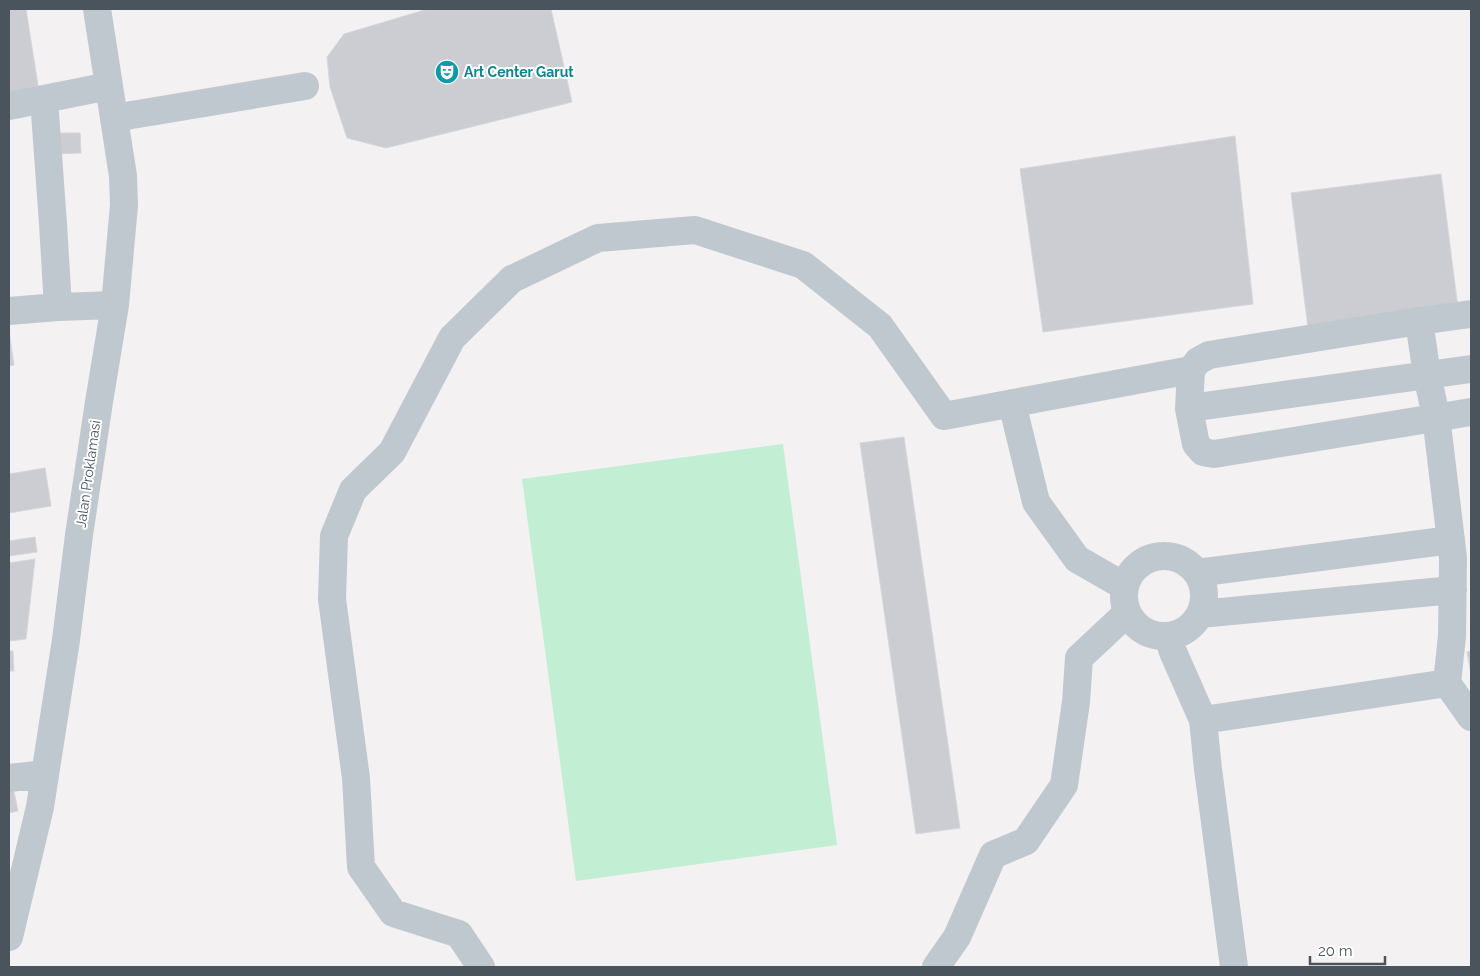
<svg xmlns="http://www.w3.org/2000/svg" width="1480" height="976" font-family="Raleway,sans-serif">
	<rect width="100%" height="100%" fill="#f3f1f1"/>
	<path fill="#c2eed4" d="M783,444L837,845L576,881L522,479Z"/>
	<path fill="#cbcdd3" stroke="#d5d7dc" d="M9,9H26L39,92L9,96Z
		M428,9H551L572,102L386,148L347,138L330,87L327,57L344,34Z
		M55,133H80L81,153L55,154Z
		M1235,136L1253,304L1043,332L1020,169Z
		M1441,174L1458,308L1308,328L1291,193Z
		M9,331L14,365L9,366Z
		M904,437L960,828L916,834L860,443Z
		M45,468L51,506L9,513V474Z
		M35,537L37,552L9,556V541Z
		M35,559L26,639L9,641V563Z
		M9,651H13L14,671H9Z
		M1471,651V674L1467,652Z
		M13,787L18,811L9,813V788Z"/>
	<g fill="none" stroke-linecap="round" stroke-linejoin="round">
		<path stroke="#c0c8cf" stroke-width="28" d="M44,99L53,224L58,307
			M9,106L109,86
			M114,118L305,86
			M9,311L58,307L115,305
			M1471,314L1419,321L1427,375L1436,416L1453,558L1452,636L1447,683L1471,717
			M1419,321L1209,355L1198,361L1191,370L1189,409L1196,444L1203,452L1214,454L1471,412
			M1012,403L1036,502L1077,559L1124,586
			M1189,409L1197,407L1471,369
			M1124 596a40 40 0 1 1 80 0a40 40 0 1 1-80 0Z
			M1197,573L1451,540
			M1200,614L1453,590
			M1168,636L1173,652L1203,720
			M9,778L45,774
			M9,937L40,807L66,640L79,535L99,402L115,305L124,205L123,176L97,9
			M481,967L459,934L393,913L361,867L356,778L332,599L334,536L353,490L392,452L452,338L512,279L598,238L695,230L803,265L880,326L944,416L1191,370
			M936,967L957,937L993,855L1026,841L1064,785L1076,702L1079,658L1127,613
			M1234,967L1208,769L1203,720L1447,683"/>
	</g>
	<defs>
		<g id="theatre-disc" transform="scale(1.25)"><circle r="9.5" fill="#0f9aa8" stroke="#fff"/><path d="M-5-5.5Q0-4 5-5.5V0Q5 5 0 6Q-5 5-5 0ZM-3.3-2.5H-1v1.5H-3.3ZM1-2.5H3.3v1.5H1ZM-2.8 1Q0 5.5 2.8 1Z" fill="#fff"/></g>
	</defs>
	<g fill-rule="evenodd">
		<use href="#theatre-disc" x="447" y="72"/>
	</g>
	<g text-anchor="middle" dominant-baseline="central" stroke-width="4" stroke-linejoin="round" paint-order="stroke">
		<g font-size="14" font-weight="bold" fill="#0d838f" stroke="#fff" text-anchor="start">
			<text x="464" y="72">Art Center Garut</text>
		</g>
		<g font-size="14" fill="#4a545d" stroke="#fff">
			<text transform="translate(88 474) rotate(-82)">Jalan Proklamasi</text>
		</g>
	</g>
	<rect width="1480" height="976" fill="none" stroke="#4a545d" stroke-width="20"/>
	<path d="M1310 956v8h75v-8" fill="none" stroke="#4a545d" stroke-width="2.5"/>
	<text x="1318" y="956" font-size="15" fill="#4a545d" stroke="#ffffff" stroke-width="4" paint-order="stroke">20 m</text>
</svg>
